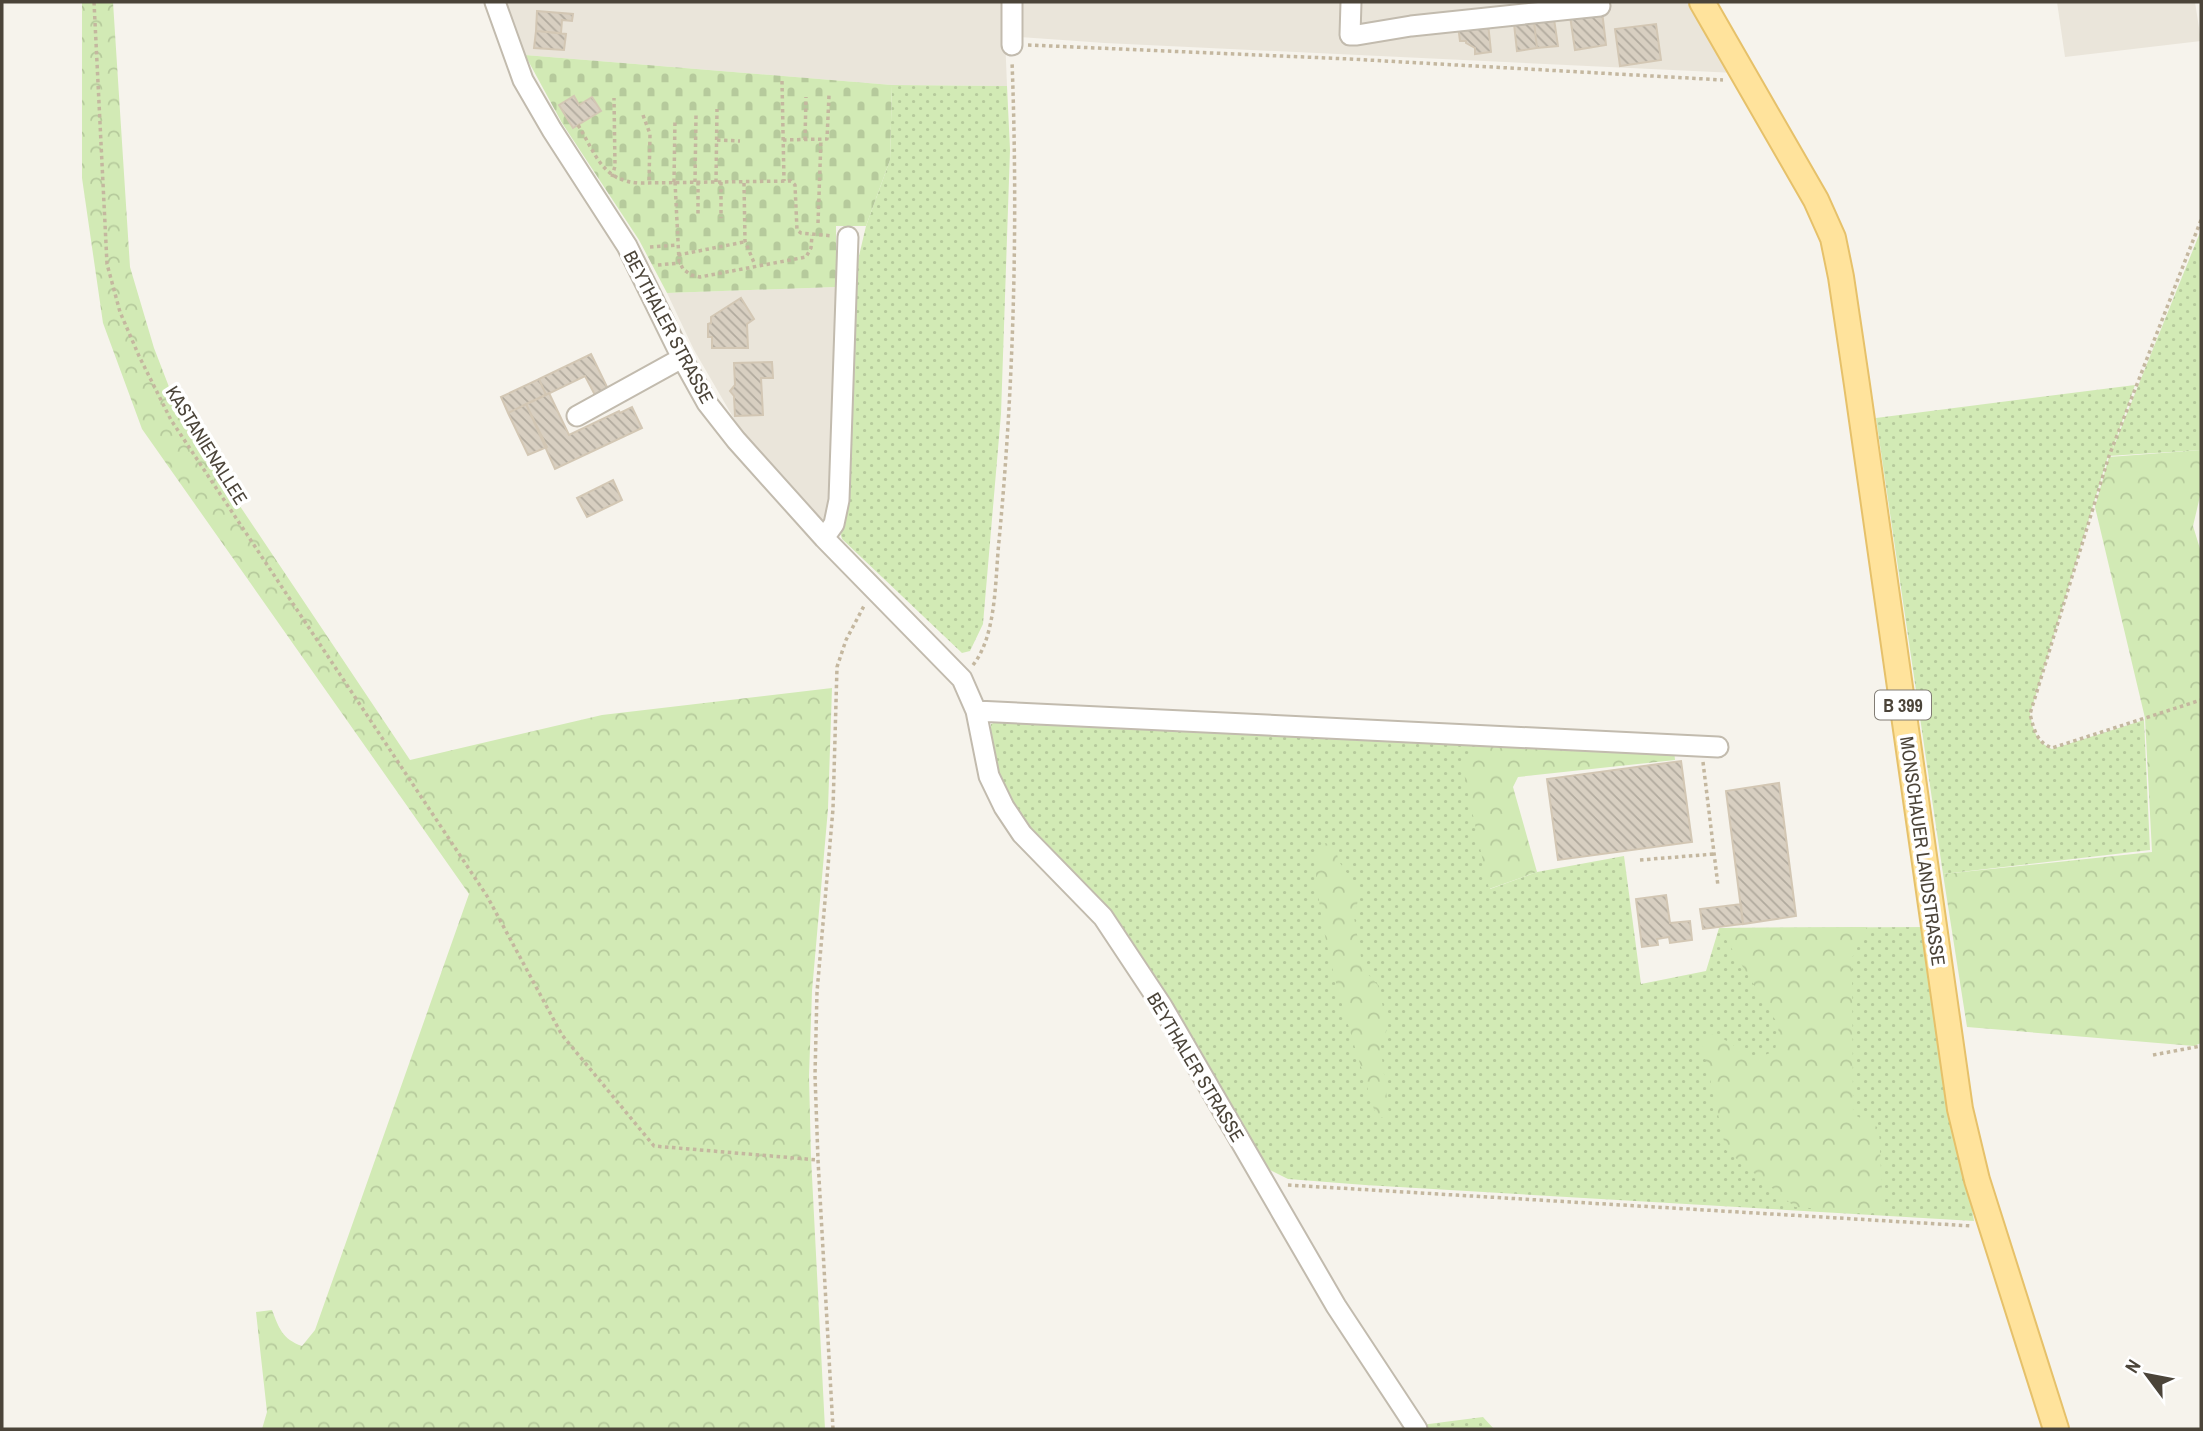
<svg xmlns="http://www.w3.org/2000/svg" width="2203" height="1431" font-family="'Archivo Narrow',sans-serif">
	<defs>
		<pattern id="grass-dots" width="8" height="8" patternUnits="userSpaceOnUse" patternTransform="scale(1.75)"><rect width="8" height="8" fill="#d2eab5"/><path d="M2 2h.1M6 6h.1" fill="none" stroke="#b6ca9c" stroke-width="1.8" stroke-linecap="round"/></pattern>
		<pattern id="forest-crowns" width="20" height="18" patternUnits="userSpaceOnUse" patternTransform="scale(1.75)"><rect width="20" height="18" fill="#d2eab5"/><path d="M2 6a3 3 0 1 1 6 0M12 15a3 3 0 1 1 6 0" fill="none" stroke="#b6ca9c"/></pattern>
		<pattern id="cemetery-stones" width="16" height="16" patternUnits="userSpaceOnUse" patternTransform="scale(1.75)"><rect width="16" height="16" fill="#d2eab5"/><path d="M2 7V4a2 2 0 0 1 4 0v3zM10 15v-3a2 2 0 0 1 4 0v3z" fill="#b6ca9c"/></pattern>
		<pattern id="building-back-hatch" width="6" height="6" patternUnits="userSpaceOnUse" patternTransform="scale(1.75)"><rect width="6" height="6" fill="#d8cfc1"/><path d="M-1 5l2 2M0 0l6 6M5-1l2 2" fill="none" stroke="#b1aa9e"/></pattern>
	</defs>
	<rect width="100%" height="100%" fill="#f6f3ec"/>
	<path fill="#eae5da" d="M506,2H1692L1736,73L1105,43L1005,36L1007,86L892,85L525,55Z
		M2057,2H2195L2201,41L2065,57Z
		M836,287L830,513L825,520L817,521L744,436L694,350L667,293Z"/>
	<path fill="url(#grass-dots)" d="M892,85L1007,86L1010,150L1001,414L983,624L970,651L962,653L842,539L839,529L851,290L866,226L890,160Z
		M2201,230V450L2108,456L2030,714C2033,730 2036,742 2052,749L2144,720L2150,850L1943,874L1876,418L2135,385L2111,453Z
		M1005,718L1496,740L1490,889L1537,872L1624,856L1641,984L1706,971L1719,928L1927,927L1974,1221L1365,1185L1288,1179L1268,1169C1218,1084 1172,994 1113,915C1084,875 1039,848 1013,805C998,782 989,751 991,724Z
		M1483,1417L1494,1429H1424L1421,1425Z"/>
	<path fill="url(#forest-crowns)" d="M82,2H113L130,267L154,348L181,418L410,760L602,715L832,688L828,809L812,991L809,1076L811,1157L825,1429H262L267,1412L256,1312L272,1310C279,1328 282,1339 302,1346L315,1330L469,894L142,429L103,323L82,178Z
		M2201,450V492L2193,526L2201,552V1043L2194,1046L1967,1027L1943,874L2152,852L2145,718L2095,507L2109,457Z
		M1496,740L1674,749L1675,760L1518,777L1513,787L1537,872L1489,889L1461,760Z
		M1325,843L1334,846L1340,863L1360,892L1354,917L1363,969L1379,986L1387,1030L1380,1042L1389,1115L1387,1119L1376,1116C1351,1031 1318,944 1315,855Z
		M1867,927L1852,958L1853,1114L1879,1128L1883,1213L1795,1207L1726,1150L1702,1043L1714,1033L1755,1059L1775,1051L1779,1026L1719,928Z"/>
	<path fill="url(#cemetery-stones)" d="M525,55L892,85L890,160L866,226H836V287L667,293L639,240L562,123Z"/>
	<path fill="url(#building-back-hatch)" stroke="#d3c7b4" stroke-width="2" d="M537,11L573,14L572,21L562,20L561,33L536,31Z
		M1602,11L1606,45L1575,50L1570,16Z
		M1554,19L1558,46L1537,48L1534,22Z
		M1534,22L1537,48L1517,51L1514,24Z
		M1488,23L1491,52L1475,54V48L1466,43V41H1460L1458,26Z
		M1656,24L1661,60L1620,66L1615,29Z
		M536,31L566,34L564,50L534,48Z
		M574,96L579,105L592,97L601,111L573,128L559,105Z
		M741,298L754,319L747,324L748,348H712V337H708V324L711,323V317Z
		M591,354L609,391L596,397L585,376L546,395L539,379Z
		M772,362L773,378H761L763,415L735,416L734,396L730,391L735,385L734,363Z
		M539,379L546,395L508,413L501,397Z
		M549,393L569,435L619,411L620,413L632,407L642,428L555,469L526,404Z
		M526,404L547,447L528,455L508,413Z
		M613,480L622,500L587,517L577,498Z
		M1681,761L1692,842L1558,860L1547,779Z
		M1779,783L1796,916L1743,924L1726,791Z
		M1666,895L1670,923L1690,921L1692,940L1670,943L1669,937L1657,939L1658,945L1642,947L1636,899Z
		M1741,904L1743,924L1703,929L1700,909Z"/>
	<g fill="none" stroke-linecap="round" stroke-linejoin="round">
		<g stroke="#c2bbae" stroke-width="23">
			<path id="minor" d="M495,2L523,80L552,130L627,246L682,358L707,403L736,440L824,538L962,679L976,711L989,776L1004,807L1022,834L1103,917L1162,1006L1336,1306L1417,1429
				M1012,2V45
				M1351,2L1350,35H1357L1411,26L1600,6
				M577,416L682,358
				M824,538L834,524L839,500L848,237
				M976,711L1718,747"/>
		</g>
		<g stroke="#e6c16a" stroke-width="28">
			<path id="major" d="M1702,2L1816,200L1833,238L1841,277L1857,385L1960,1109L1977,1180L2056,1429"/>
		</g>
		<path stroke="#c4b79f" stroke-width="3.5" stroke-dasharray="3.5 3.5" stroke-linecap="butt" d="M94,2L107,264L120,312L139,356L171,420L487,896L562,1035L654,1146L818,1160
			M1028,45L1350,59L1723,80
			M782,81L784,181
			M643,115L650,134L649,183
			M578,125C596,154 602,182 641,183L791,181L795,185L797,230L801,233L833,236
			M717,140L740,141
			M783,140L827,139L829,95
			M805,140L806,97
			M612,177L615,166L614,98
			M674,182L675,120
			M675,182L679,261L683,269L691,275L700,277L806,257L811,248L812,235
			M695,182L696,115
			M698,182V214
			M716,182L717,109
			M721,182V218
			M744,183L745,241L755,265
			M2201,220L2109,456L2030,714C2034,729 2036,742 2052,748L2201,700
			M818,223L821,139
			M650,247L677,245
			M678,255L744,242
			M658,265L680,263
			M973,665C997,635 995,578 999,541C1014,382 1018,221 1012,61
			M1703,762L1718,886
			M1640,860L1714,854
			M2153,1055L2201,1046
			M1288,1185L1972,1226
			M833,1429L818,1160L815,1075L817,992L833,809L837,667L846,640L865,604"/>
		<use href="#minor" stroke="#fff" stroke-width="19"/>
		<use href="#major" stroke="#ffe39c" stroke-width="24"/>
	</g>
	<g text-anchor="middle" dominant-baseline="central" stroke-width="7" stroke-linejoin="round" paint-order="stroke">
		<rect fill="#fff" stroke="#817c74" stroke-width="2" x="1875" y="690.5" width="56" height="29" rx="5"/>
		<g font-size="18" font-weight="bold" fill="#4b4439">
			<text x="1903" y="705">B 399</text>
		</g>
		<g font-size="19" fill="#4b4439" stroke="#fff">
			<text transform="translate(669 327) rotate(62)">BEYTHALER STRASSE</text>
			<text transform="translate(207 445) rotate(58)">KASTANIENALLEE</text>
			<text transform="translate(1923 851) rotate(82)">MONSCHAUER LANDSTRASSE</text>
			<text transform="translate(1196 1067) rotate(59)">BEYTHALER STRASSE</text>
		</g>
	</g>
	<rect width="2203" height="1431" fill="none" stroke="#4b4439" stroke-width="7"/>
	<g transform="translate(2147 1375) rotate(302)" stroke="#ffffff" stroke-width="5" paint-order="stroke">
	<path d="M0-5L12 26L0 18L-12 26Z" fill="#4b4439"/>
	<text y="-10" font-size="19" font-weight="bold" text-anchor="middle" fill="#4b4439">N</text>
	</g>
</svg>
